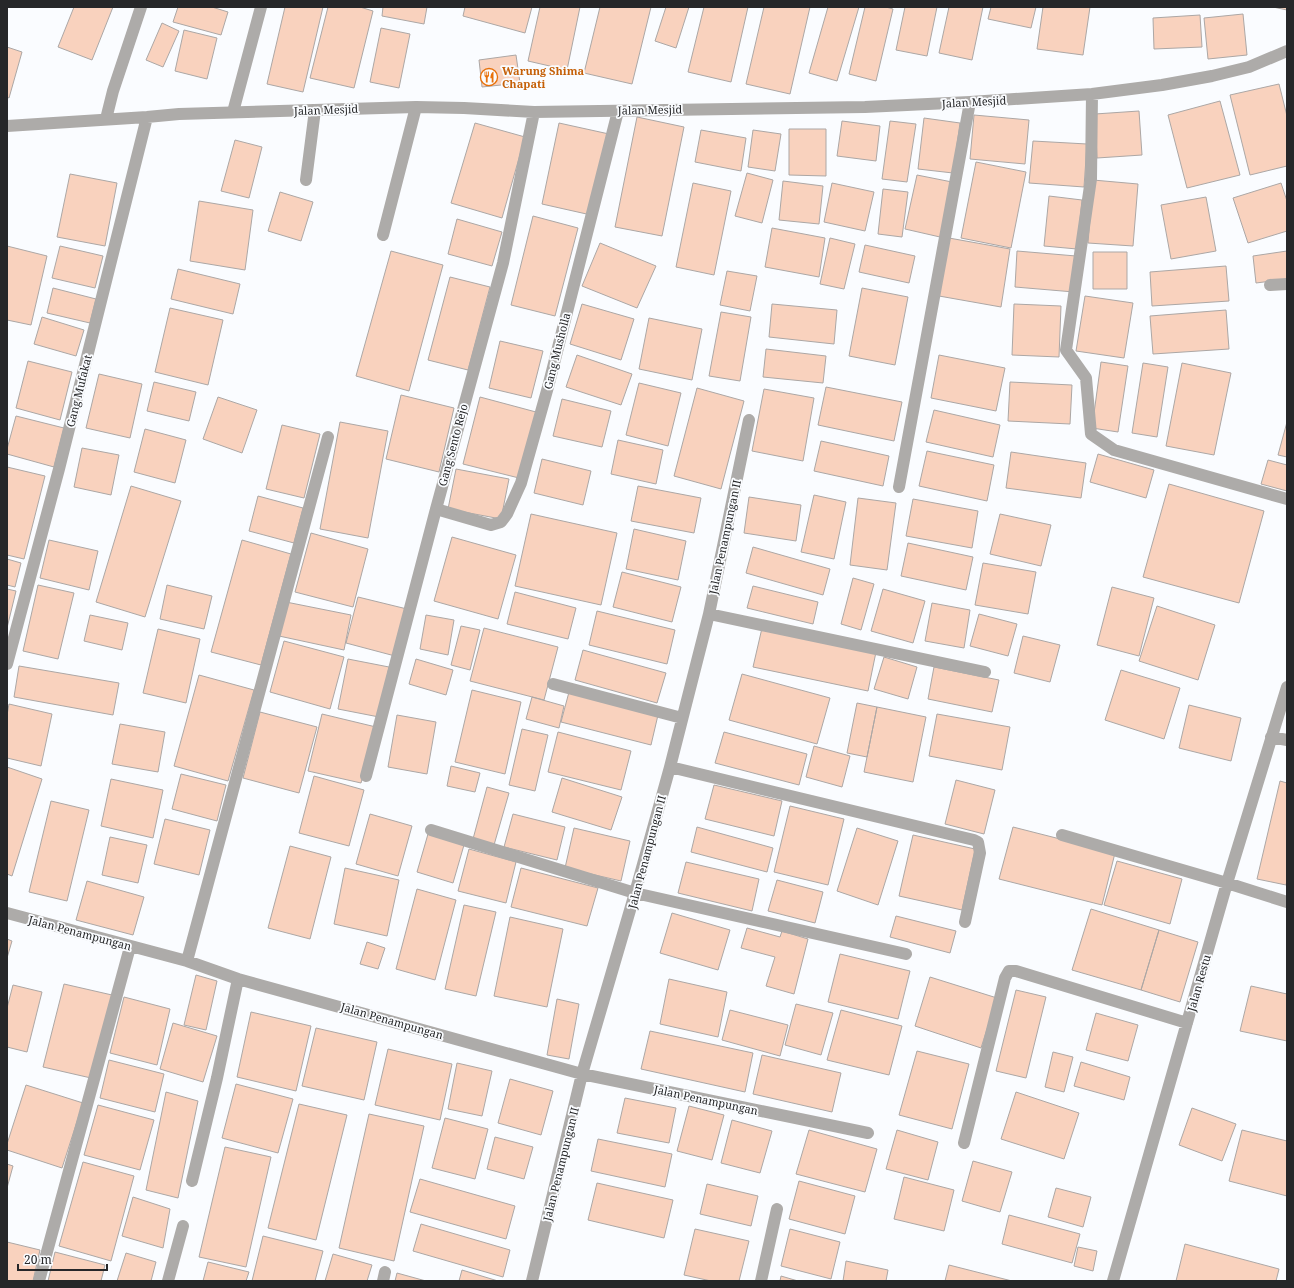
<svg xmlns="http://www.w3.org/2000/svg" width="1294" height="1288" viewBox="0 0 1294 1288" font-family="'Noto Serif',serif">
<style>
.building{fill:#f9d2be;stroke:#aca7a5}
.lines{fill:none;stroke-linecap:round;stroke-linejoin:round}
.minor{stroke:#adaba9;stroke-width:12}
.labels{text-anchor:middle;stroke-width:3.5;stroke-linejoin:round;paint-order:stroke}
.food-label{font-size:11px;font-weight:bold;fill:#c56008;stroke:#fafcff;text-anchor:start}
.street-label{font-size:11px;fill:#262729;stroke:#fafcff}
</style>
<rect width="100%" height="100%" fill="#fafcff"/>
<!-- building -->
<path class="building" d="M74 7H113L92 60 58 47Z
M178 7H212L228 12 221 35 173 22Z
M285 7H323L303 92 267 84Z
M328 7H360L373 11 354 88 310 78Z
M383 7H427L424 24 382 16Z
M465 7H532L525 33 463 16Z
M540 7H580L567 70 528 61Z
M600 7H651L632 84 584 73Z
M666 7H689L676 48 655 41Z
M704 7H748L731 82 688 72Z
M764 7H810L790 94 746 84Z
M828 7H859L837 81 809 73Z
M865 7H886L893 9 876 81 849 74Z
M905 7H937L927 56 896 50Z
M949 7H983L972 60 939 53Z
M991 7H1036L1031 28 988 19Z
M1043 7H1090L1083 55 1037 49Z
M1273 7H1287V10Z
M1243 14 1247 55 1208 59 1204 18Z
M1200 15 1202 47 1154 49 1153 18Z
M162 23 179 31 163 67 146 60Z
M381 28 410 34 399 88 370 82Z
M184 30 217 38 207 79 175 71Z
M7 47 22 52 9 98 7 97Z
M516 55 520 83 482 87 479 60Z
M1279 84 1287 116V166L1250 175 1230 95Z
M1220 101 1240 175 1187 188 1168 115Z
M1139 111 1142 155 1097 158 1095 114Z
M974 115 1029 120 1025 164 970 159Z
M637 117 684 127 662 236 615 227Z
M924 118 960 123 953 173 918 169Z
M842 121 880 126 876 161 837 156Z
M890 121 916 124 907 182 882 179Z
M475 123 525 137 502 218 451 203Z
M559 123 609 134 591 215 542 204Z
M789 129H826V176L789 175Z
M701 130 746 138 741 171 695 162Z
M753 130 781 134 775 171 748 167Z
M235 140 262 147 249 198 221 191Z
M1033 141 1087 144 1084 187 1029 183Z
M976 162 1026 172 1011 248 961 238Z
M747 173 773 180 762 223 735 216Z
M70 174 117 183 105 246 57 237Z
M917 175 952 182 940 237 905 229Z
M1093 180 1138 184 1133 246 1088 243Z
M783 181 823 186 819 224 779 220Z
M693 183 731 191 714 275 676 267Z
M832 183 874 192 865 231 824 222Z
M1281 183 1287 201V231L1248 243 1233 198Z
M883 189 908 192 902 237 878 234Z
M280 192 313 202 301 241 268 231Z
M1049 196 1082 200 1077 249 1044 246Z
M1206 197 1216 251 1171 259 1161 205Z
M199 201 253 210 245 270 190 261Z
M533 216 578 228 555 316 511 305Z
M457 219 502 232 492 266 448 254Z
M772 228 825 238 819 277 765 267Z
M830 238 855 244 844 289 820 284Z
M949 238 1010 249 1001 307 939 296Z
M600 243 656 266 637 308 582 286Z
M865 245 915 256 909 283 859 272Z
M7 246 47 256 31 325 7 320Z
M60 246 103 256 95 288 52 278Z
M391 251 443 265 409 391 356 376Z
M1017 251 1076 256 1074 292 1015 287Z
M1287 251V279L1256 283 1253 256Z
M1093 252H1127V289H1093Z
M1226 266 1229 301 1152 306 1150 272Z
M178 269 240 284 233 314 171 299Z
M727 271 757 276 750 311 720 305Z
M450 277 490 287 468 370 428 360Z
M53 288 96 299 90 323 47 313Z
M862 288 908 297 895 365 849 356Z
M1085 296 1133 303 1124 358 1076 351Z
M582 304 634 319 621 360 570 344Z
M772 304 837 310 834 344 769 337Z
M1014 304 1061 306 1059 357 1012 355Z
M170 308 223 320 208 385 155 372Z
M1226 310 1229 349 1153 354 1150 316Z
M721 312 751 317 740 381 709 376Z
M42 317 84 330 76 356 34 344Z
M649 318 702 329 692 380 639 369Z
M500 341 543 351 531 398 489 388Z
M766 349 826 356 823 383 763 377Z
M577 355 632 374 621 405 566 387Z
M939 355 1005 368 996 411 931 398Z
M28 361 72 372 60 420 16 408Z
M1101 362 1128 366 1118 432 1092 428Z
M1143 363 1168 367 1157 437 1132 433Z
M1182 363 1231 373 1214 455 1166 446Z
M99 374 142 384 130 438 86 428Z
M154 382 196 392 189 421 147 411Z
M1010 382 1072 385 1070 424 1008 421Z
M639 383 681 393 668 446 626 435Z
M826 387 902 402 894 441 818 425Z
M697 388 744 401 721 489 674 476Z
M764 389 814 398 803 461 752 451Z
M401 395 454 408 439 472 386 459Z
M218 397 257 410 242 453 203 439Z
M480 397 536 412 519 478 463 464Z
M562 399 611 411 602 447 553 436Z
M934 410 1000 425 993 457 926 442Z
M16 416 64 428 54 467 7 454V449Z
M340 422 388 431 368 538 320 529Z
M1287 422V457L1278 455Z
M282 425 320 434 304 498 266 489Z
M145 429 186 440 175 483 134 472Z
M618 440 663 450 656 484 611 474Z
M821 441 889 456 883 486 814 471Z
M82 448 119 455 111 495 74 487Z
M927 451 994 465 987 501 919 486Z
M1011 452 1086 463 1081 498 1006 488Z
M1098 454 1154 470 1146 498 1090 482Z
M542 459 591 471 583 505 534 493Z
M1268 460 1287 465V491L1261 484Z
M7 467 45 476 24 559 7 555Z
M456 469 509 479 501 519 448 509Z
M1169 484 1264 511 1239 603 1143 577Z
M131 486 181 501 145 617 96 602Z
M638 486 701 498 694 533 631 521Z
M814 495 846 502 834 559 801 552Z
M258 496 303 508 294 543 249 531Z
M749 497 801 505 796 541 744 533Z
M858 498 896 503 887 570 850 565Z
M913 499 978 511 972 548 906 536Z
M531 514 617 533 601 605 515 586Z
M1000 514 1051 525 1041 566 990 554Z
M634 529 686 541 678 580 626 569Z
M311 533 368 549 353 607 295 592Z
M452 537 516 555 498 619 434 601Z
M49 540 98 551 89 590 40 578Z
M242 540 291 554 261 665 211 652Z
M908 543 973 557 966 590 901 576Z
M753 547 830 569 823 595 746 573Z
M7 559 21 563 15 587 7 585Z
M983 563 1036 572 1028 614 975 605Z
M622 572 681 587 672 622 613 607Z
M853 578 874 584 861 630 841 624Z
M38 585 74 593 58 659 23 651Z
M167 585 212 596 204 629 160 619Z
M753 586 818 602 813 624 747 608Z
M1112 587 1154 598 1139 656 1097 645Z
M7 589 16 591 7 628Z
M883 589 925 601 913 643 871 631Z
M515 592 576 608 568 639 507 624Z
M358 597 407 609 395 656 346 643Z
M286 602 351 615 344 650 279 636Z
M932 603 970 610 964 648 925 641Z
M1157 606 1215 625 1198 680 1139 661Z
M597 611 675 630 667 664 589 645Z
M979 614 1017 624 1008 656 970 646Z
M90 615 128 623 122 650 84 641Z
M426 615 454 620 448 655 420 649Z
M461 626 480 630 470 670 451 665Z
M484 628 558 647 544 700 470 681Z
M762 628 876 652 868 691 753 667Z
M158 629 200 639 186 703 143 693Z
M1023 636 1060 645 1050 682 1014 673Z
M284 641 344 657 330 709 270 692Z
M583 650 666 673 657 703 575 680Z
M884 657 917 667 908 699 874 689Z
M348 659 389 667 379 717 338 709Z
M416 659 453 670 446 695 409 684Z
M19 666 119 683 113 715 14 697Z
M934 667 999 680 992 712 928 699Z
M1121 670 1180 688 1164 739 1105 720Z
M742 674 830 698 817 744 729 720Z
M199 675 254 690 228 781 174 766Z
M472 690 521 702 505 774 455 762Z
M569 692 658 715 651 745 561 722Z
M532 697 564 706 559 728 526 719Z
M857 703 877 707 867 757 847 753Z
M9 704 52 714 41 766 7 758V715Z
M1189 705 1241 718 1231 761 1179 748Z
M877 707 926 717 913 782 864 772Z
M260 712 317 727 299 793 243 778Z
M322 714 376 727 361 783 308 771Z
M937 714 1010 727 1002 770 929 756Z
M397 715 436 722 427 774 388 767Z
M120 724 165 732 158 772 112 764Z
M522 729 548 735 535 791 509 785Z
M558 732 631 751 621 790 548 772Z
M724 732 807 754 799 785 715 763Z
M814 746 850 756 842 787 806 777Z
M451 766 480 773 475 792 447 786Z
M7 767 42 779 12 876 7 874Z
M181 774 226 785 217 821 172 809Z
M314 776 364 790 349 846 299 833Z
M562 778 622 797 611 830 552 812Z
M111 779 163 790 153 838 101 826Z
M956 780 995 790 984 834 945 824Z
M1280 781 1287 783V880L1286 885 1257 879Z
M714 785 782 801 774 836 705 819Z
M487 787 509 793 494 845 473 839Z
M51 801 89 810 67 901 29 892Z
M790 806 844 819 828 885 774 872Z
M370 814 412 826 398 876 356 864Z
M513 814 565 827 557 860 504 847Z
M165 819 210 830 199 875 154 864Z
M697 827 773 848 767 872 691 852Z
M1013 827 1115 853 1102 905 999 879Z
M574 828 630 841 621 881 565 868Z
M857 828 898 841 878 905 837 891Z
M428 834 464 845 453 883 417 872Z
M913 835 975 849 962 910 899 896Z
M110 837 147 845 138 883 102 875Z
M290 846 331 857 310 939 268 928Z
M469 849 516 862 506 903 458 891Z
M1117 861 1182 879 1170 924 1104 905Z
M686 862 759 879 752 911 678 893Z
M345 868 399 880 387 936 334 924Z
M521 868 598 888 587 926 511 907Z
M777 880 823 892 815 923 768 911Z
M87 881 144 897 133 935 76 920Z
M417 889 456 900 435 980 396 969Z
M464 905 496 912 476 996 445 989Z
M1091 909 1159 930 1141 990 1072 970Z
M672 913 730 930 718 970 660 953Z
M896 916 956 931 950 953 890 937Z
M510 917 563 929 547 1007 494 996Z
M747 928 780 937 782 931 808 939 794 994 766 986 775 957 741 948Z
M1159 930 1198 942 1180 1002 1141 990Z
M7 939 12 941 7 958Z
M367 942 385 948 378 969 360 964Z
M840 954 910 971 898 1019 828 1002Z
M196 975 217 981 206 1030 184 1025Z
M930 977 997 998 981 1048 915 1026Z
M669 979 727 992 718 1037 660 1024Z
M64 984 112 995 91 1078 43 1067Z
M13 985 42 992 27 1052 7 1047V1008Z
M1251 986 1287 994V1041L1240 1031Z
M1016 990 1046 997 1026 1078 996 1071Z
M124 997 170 1009 157 1065 110 1053Z
M557 999 579 1004 569 1059 547 1055Z
M796 1004 833 1013 821 1055 785 1045Z
M730 1010 788 1025 780 1056 722 1040Z
M841 1010 902 1026 889 1075 827 1060Z
M251 1012 311 1026 296 1091 237 1077Z
M1096 1013 1138 1025 1128 1061 1086 1050Z
M173 1023 217 1036 203 1082 160 1069Z
M316 1028 377 1042 364 1100 302 1086Z
M650 1031 753 1053 745 1092 641 1069Z
M388 1049 452 1064 440 1120 375 1105Z
M917 1051 969 1064 952 1129 899 1115Z
M1053 1052 1073 1057 1064 1092 1045 1087Z
M762 1055 841 1073 832 1112 753 1094Z
M109 1060 164 1074 155 1112 100 1098Z
M1081 1062 1130 1077 1124 1100 1074 1086Z
M457 1063 492 1071 482 1116 448 1109Z
M510 1079 553 1091 541 1135 498 1123Z
M236 1084 293 1099 278 1153 222 1138Z
M26 1085 83 1103 62 1168 7 1150V1144Z
M166 1092 198 1101 178 1198 146 1190Z
M1016 1092 1079 1113 1064 1159 1001 1139Z
M625 1098 676 1108 669 1143 617 1133Z
M299 1104 347 1115 316 1240 268 1228Z
M98 1105 154 1120 140 1170 84 1155Z
M689 1106 724 1115 712 1160 677 1151Z
M1192 1108 1236 1124 1222 1161 1179 1145Z
M369 1114 424 1126 394 1261 339 1248Z
M445 1118 488 1129 475 1179 432 1168Z
M732 1120 772 1131 760 1173 721 1163Z
M809 1130 877 1149 865 1192 796 1174Z
M897 1130 938 1142 928 1180 886 1169Z
M1242 1130 1287 1141V1196L1229 1181Z
M495 1137 533 1147 524 1179 487 1169Z
M598 1139 672 1154 665 1187 591 1171Z
M225 1147 271 1157 246 1267 199 1257Z
M973 1161 1012 1172 1000 1212 962 1201Z
M83 1162 134 1176 111 1261 59 1246Z
M7 1164 13 1166 7 1188Z
M904 1177 954 1190 944 1231 894 1219Z
M420 1179 515 1206 506 1239 410 1212Z
M799 1181 855 1196 845 1234 789 1219Z
M597 1183 673 1200 664 1238 588 1220Z
M707 1184 758 1196 751 1226 700 1214Z
M1056 1188 1091 1197 1083 1227 1048 1217Z
M133 1197 170 1209 163 1248 122 1236Z
M1009 1215 1080 1234 1072 1263 1002 1244Z
M421 1224 510 1250 503 1277 413 1251Z
M695 1229 749 1241 739 1281H711L684 1275Z
M790 1229 840 1242 831 1279 781 1266Z
M263 1236 323 1251 315 1281H252Z
M7 1242 40 1250 33 1281H7Z
M1185 1244 1279 1269 1276 1281H1176Z
M1078 1247 1097 1251 1093 1271 1074 1266Z
M55 1252 105 1265 101 1281H48Z
M126 1253 156 1262 151 1281H117Z
M333 1254 372 1265 367 1281H325Z
M846 1261 888 1270 886 1281H843Z
M208 1262 249 1272 246 1281H203Z
M949 1265 1012 1281H945Z
M462 1270 498 1281H459Z
M397 1273 426 1281H395Z
M781 1276 798 1281H780Z"/>
<g class="lines">
<!-- minor -->
<path class="minor" d="M1092 94 1091 179 1066 350 1086 378 1091 434 1114 450 1287 499
M233 112 261 7
M106 119 113 91 141 7
M7 126 147 117 179 114 416 107 464 108 534 112 865 107 970 102 1092 94 1162 85 1212 76 1249 67 1287 51
M306 180 315 110
M383 235 416 107
M1270 285 1287 284
M899 487 970 102
M436 509 491 525 501 522 507 514 521 483 548 387 618 111
M709 614 985 672
M7 664 59 469 147 117
M553 684 682 718
M1271 737 1287 740
M670 767 974 840 978 842 980 853 965 922
M366 776 436 509 503 263 534 112
M431 830 635 893 906 954
M1062 835 1227 883 1287 902
M7 913 187 961 238 979 582 1074 868 1133
M187 961 328 437
M964 1143 1005 978 1009 971H1016L1187 1023
M192 1181 217 1078 238 979
M39 1281 130 947
M168 1281 183 1226
M383 1281 385 1272
M532 1281 582 1074 635 893 670 767 709 614 749 420
M761 1281 777 1209
M1113 1281 1227 883 1287 687"/>
</g>
<!-- icons -->
<defs>
<g id="restaurant-ring" transform="scale(0.9)"><circle r="9.5" fill="#fafcff" stroke="#e8710a" stroke-width="1.5"/><path d="M-5-6h1v4h1v-4h1v4h1v-4h1v5L-1.5 .5V6h-2V.5L-5-1ZM5-6V6H3V1.5H1.5Q1.5-4 5-6Z" fill="#e8710a"/></g>
</defs>
<g fill-rule="evenodd">
<use href="#restaurant-ring" x="489" y="77"/>
</g>
<g class="labels">
<!-- food labels -->
<g class="food-label">
<text x="502" y="75">Warung Shima<tspan x="502" dy="13">Chapati</tspan></text>
</g>
<!-- street labels -->
<g class="street-label">
<text transform="translate(974 102) rotate(-3)" y="4">Jalan Mesjid</text>
<text transform="translate(326 110) rotate(-2)" y="4">Jalan Mesjid</text>
<text transform="translate(650 110) rotate(-1)" y="4">Jalan Mesjid</text>
<text transform="translate(557 351) rotate(-76)" y="4">Gang Musholla</text>
<text transform="translate(79 391) rotate(-76)" y="4">Gang Mufakat</text>
<text transform="translate(453 445) rotate(-75)" y="4">Gang Sento Rejo</text>
<text transform="translate(725 537) rotate(-78)" y="4">Jalan Penampungan II</text>
<text transform="translate(647 852) rotate(-75)" y="4">Jalan Penampungan II</text>
<text transform="translate(80 933) rotate(15)" y="4">Jalan Penampungan</text>
<text transform="translate(1199 983) rotate(-74)" y="4">Jalan Restu</text>
<text transform="translate(392 1021) rotate(16)" y="4">Jalan Penampungan</text>
<text transform="translate(706 1100) rotate(12)" y="4">Jalan Penampungan</text>
<text transform="translate(561 1164) rotate(-76)" y="4">Jalan Penampungan II</text>
</g>
</g>
<!-- border -->
<rect width="1294" height="1288" fill="none" stroke="#262729" stroke-width="16"/>
<!-- scale -->
<path d="M18 1264v6h89v-6" fill="none" stroke="#262729" stroke-width="2"/>
<text x="24" y="1264" font-size="12" fill="#262729" stroke="#fafcff" stroke-width="3" paint-order="stroke">20 m</text>
</svg>
